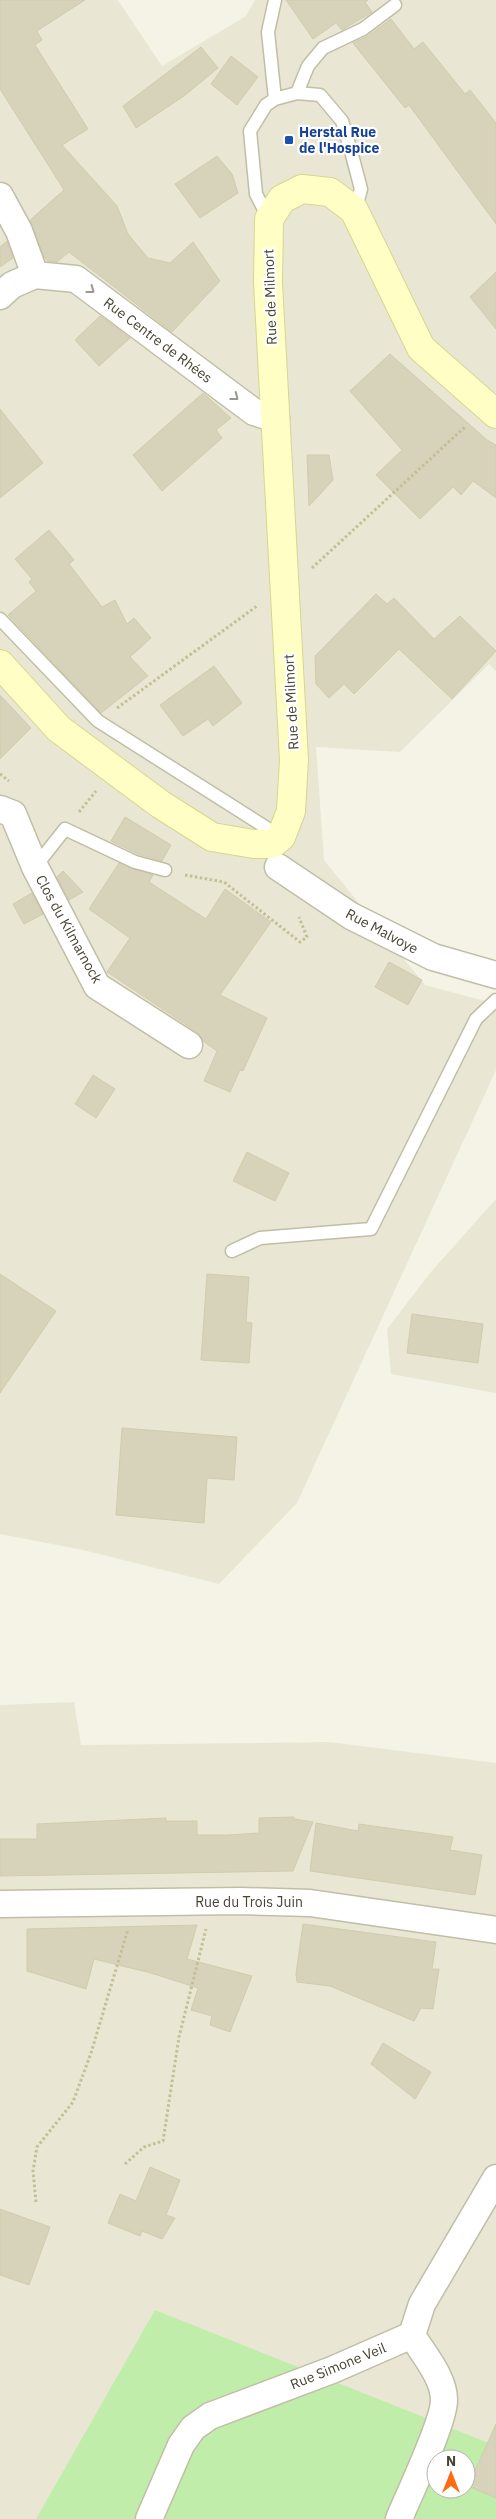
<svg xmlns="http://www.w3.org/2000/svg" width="496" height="2519" viewBox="0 0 496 2519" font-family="'IBM Plex Sans',sans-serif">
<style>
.residential{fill:#e9e7d3;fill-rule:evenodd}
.green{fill:#c0edaa;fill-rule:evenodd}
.building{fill:#d7d2ba;stroke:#d2ccac}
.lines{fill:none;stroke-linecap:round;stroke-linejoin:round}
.lane-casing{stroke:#c1bea7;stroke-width:15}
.street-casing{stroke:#c1bea7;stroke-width:29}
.secondary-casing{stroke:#d8d591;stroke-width:30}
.path{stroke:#c4be97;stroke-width:3;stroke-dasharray:2.5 2.5;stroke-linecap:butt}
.lane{stroke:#fff;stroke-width:12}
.street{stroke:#fff;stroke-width:26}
.secondary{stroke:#fffec5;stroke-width:28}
.oneway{stroke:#9a988f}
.transit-dot{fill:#1a4fb4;stroke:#fff;stroke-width:2}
.labels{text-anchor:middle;stroke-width:4.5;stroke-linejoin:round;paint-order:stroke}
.transit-label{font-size:14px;font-weight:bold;fill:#164399;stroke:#fff;text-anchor:start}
.street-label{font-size:14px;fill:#484434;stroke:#fff}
</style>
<rect width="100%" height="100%" fill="#f4f3e5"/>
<!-- residential -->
<path class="residential" d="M0 0H118L162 66 246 16 255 0H496V671L489 664 400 752 316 747 324 860 425 985 496 1004V1070L297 1503 219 1584 83 1550 0 1534Z
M496 1199V1393L391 1374 387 1329 430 1273Z
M74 1702 81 1745 329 1742 496 1763V2519H0V1705ZM436 2459H466V2489H436Z"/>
<!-- green -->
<path class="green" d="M155 2310 496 2446V2519H36ZM436 2459H466V2489H436Z"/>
<!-- building -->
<path class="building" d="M0 0H85L37 31 42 40 35 45 88 129 62 145 117 206 128 234 148 258 170 263 193 242 220 281 172 332 69 252 57 262 48 261 44 257 30 220 64 190 0 89Z
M286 0H368L365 2 372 12 342 30 336 23 313 39Z
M391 19 414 49 423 42 465 94 470 90 496 123V224L409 105 405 108 353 43 368 36Z
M201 47 218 68 184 96 136 128 123 106Z
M231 56 258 77 237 105 211 84Z
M217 156 232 174 238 193 200 218 175 184Z
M7 241 13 258 0 267V247Z
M496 272V329L470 297Z
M100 316 130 338 99 366 75 340Z
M390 354 487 440 496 445V498L473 481 461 495 453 487 420 519 376 475 402 450 350 391Z
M203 393 231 418 216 430 222 438 162 491 133 455Z
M0 409 43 463 0 498Z
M307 455H329L333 480 309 506Z
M49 530 74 560 69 564 102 607 115 600 127 624 134 618 151 638 130 657 148 676 101 713 8 615 36 591 29 582 32 579 15 559Z
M376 594 387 604 394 598 434 639 460 616 496 651 452 699 399 649 354 694 344 684 329 698 316 684 315 656Z
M214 666 242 703 213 726 208 719 183 736 160 705Z
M0 695 31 728 0 759Z
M125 817 171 845 162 861 138 854 111 841Z
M119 863 153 875 149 882 206 919 225 889 271 922 220 995 267 1018 243 1071 240 1070 230 1092 204 1081 217 1051 203 1041 197 1032 107 972 130 938 89 909Z
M63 871 83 892 69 900 57 877Z
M32 893 43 914 24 924 13 904Z
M389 962 422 980 408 1005 375 987Z
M93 1075 115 1089 96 1118 75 1104Z
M247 1152 289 1173 275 1201 233 1181Z
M0 1274 56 1311 0 1393Z
M207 1274 249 1277 246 1322 252 1323 249 1363 201 1360Z
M412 1314 483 1324 478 1363 407 1353Z
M122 1428 237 1437 234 1480 207 1478 204 1523 116 1515Z
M294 1817V1819L313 1822 293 1871 0 1876V1839H37V1824L166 1818V1821H197V1835H228L259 1833V1818Z
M316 1823 358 1831 359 1824 453 1837 450 1850 482 1855 475 1895 310 1871Z
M303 1924 436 1942 432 1969H439L433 2009 421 2008 414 2021 330 1986 297 1982 296 1974Z
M197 1925 187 1959 252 1976 230 2032 210 2025 212 2016 191 2010 198 1988 151 1973 94 1959 86 1989 27 1971V1929Z
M383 2043 431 2072 415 2099 371 2064Z
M150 2167 180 2180 166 2215 175 2218 162 2239 142 2231 140 2236 108 2223 120 2194 136 2201Z
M0 2209 50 2227 29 2285 0 2275Z
M496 2424V2498L468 2486Z"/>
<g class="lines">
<!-- lane casing -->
<g class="lane-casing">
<path id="lane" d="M297 93 308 66 323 48 363 29 395 5
M275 99 268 32 275 0
M269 219 256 194 250 131 266 105 275 99 297 93 320 95 342 121 351 151 361 189 355 212
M0 619 98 721 281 837
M35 867 65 829 135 862 165 870
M232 1251 260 1238 371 1229 476 1019 496 1000"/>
</g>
<!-- street casing -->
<g class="street-casing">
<path id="street" d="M0 196 19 231 35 275
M0 296 12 285 35 275 76 279 254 412 276 419
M0 809 13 814 35 867 97 986 189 1045
M278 867 351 916 433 957 496 975
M0 1904 241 1901 310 1903 496 1930
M149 2519 181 2445 193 2428 210 2416 332 2370 412 2335 422 2304 496 2178
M399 2519C409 2494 444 2423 444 2400 444 2377 423 2354 412 2335"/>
</g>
<!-- secondary casing -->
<g class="secondary-casing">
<path id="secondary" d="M0 664 59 729 160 804 212 837 254 844H272L281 837 291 811 294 760 268 283 269 219 282 199 302 189 330 192 354 210 421 348 496 414"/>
</g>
<!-- path -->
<path class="path" d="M312 568 466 426
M117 708 257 606
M0 774 9 781
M79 812 96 791
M185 875 224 882 300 942 307 937 299 917
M125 2164 144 2147 163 2141 179 2037 206 1929
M36 2202 33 2171 37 2147 73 2102 91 2053 128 1929"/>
<!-- lane -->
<use href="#lane" class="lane"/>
<!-- street -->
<use href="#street" class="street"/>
<!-- secondary -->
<use href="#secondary" class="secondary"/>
</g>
<!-- one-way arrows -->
<defs><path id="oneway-chevron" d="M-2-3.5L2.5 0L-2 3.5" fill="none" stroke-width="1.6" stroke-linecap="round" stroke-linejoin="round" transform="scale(1.25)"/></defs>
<g class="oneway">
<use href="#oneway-chevron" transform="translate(91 290) rotate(37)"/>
<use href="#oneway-chevron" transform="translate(235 397) rotate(38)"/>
</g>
<!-- markers -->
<rect class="transit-dot" x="284" y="135" width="10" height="10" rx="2.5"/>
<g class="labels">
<!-- transit labels -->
<g class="transit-label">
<text x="299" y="137">Herstal Rue<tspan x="299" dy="16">de l'Hospice</tspan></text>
</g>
<!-- street labels -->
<g class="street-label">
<text transform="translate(270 297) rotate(-92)" y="5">Rue de Milmort</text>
<text transform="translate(158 340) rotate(37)" y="5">Rue Centre de Rhées</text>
<text transform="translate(291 702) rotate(-93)" y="5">Rue de Milmort</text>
<text transform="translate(69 929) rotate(61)" y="5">Clos du Kilmarnock</text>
<text transform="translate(382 931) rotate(28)" y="5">Rue Malvoye</text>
<text x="249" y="1907">Rue du Trois Juin</text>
<text transform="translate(338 2366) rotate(-22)" y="5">Rue Simone Veil</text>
</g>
</g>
<!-- north arrow -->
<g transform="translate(451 2474)"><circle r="24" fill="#ffffff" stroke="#b6b4ae"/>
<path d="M0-4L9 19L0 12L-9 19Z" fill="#ff6a12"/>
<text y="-8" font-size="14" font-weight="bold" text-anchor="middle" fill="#484434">N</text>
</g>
</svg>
